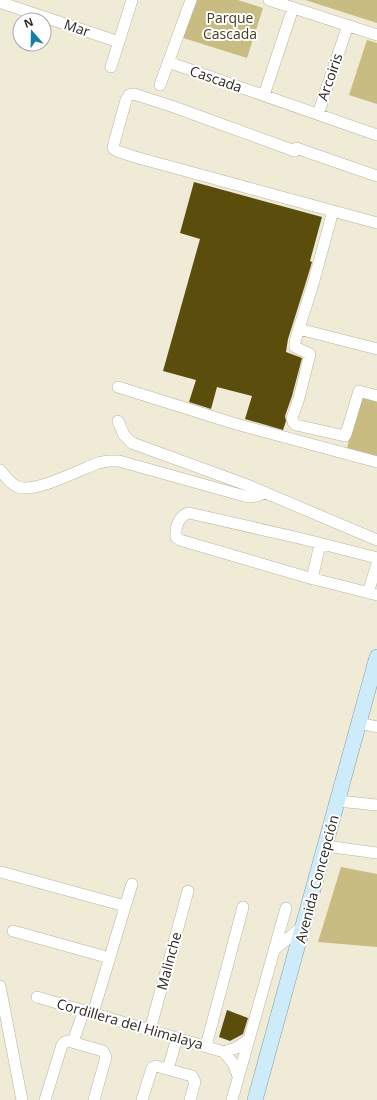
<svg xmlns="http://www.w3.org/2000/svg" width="377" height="1100" viewBox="0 0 377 1100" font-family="'Open Sans',sans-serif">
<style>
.green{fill:#c9bc83}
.building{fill:#5b4d0b}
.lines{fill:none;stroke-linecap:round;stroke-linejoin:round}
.minor-casing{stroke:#b8b4a0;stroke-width:12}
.major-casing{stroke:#809fac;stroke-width:16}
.minor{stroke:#fff;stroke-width:11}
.major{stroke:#ceebfa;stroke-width:15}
.labels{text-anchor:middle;stroke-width:4;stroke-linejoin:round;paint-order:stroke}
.park-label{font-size:14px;fill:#463e1c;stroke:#fff}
.street-label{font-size:14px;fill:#2a2921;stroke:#fff}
</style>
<rect width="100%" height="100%" fill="#efebd6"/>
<!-- green -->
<path class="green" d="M193 0H238L263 8 247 58 180 37Z
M305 0H377V23Z
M367 40 377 43V104L349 95Z
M361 396 377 401V456L347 448Z
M341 867 377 874V947L318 942Z"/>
<!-- building -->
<path class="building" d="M194 182 322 217 310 261 312 262 306 282 288 339 286 352 302 358 292 396 285 416 286 421 283 430 245 419 252 396 217 387 211 409 189 402 196 380 163 371 200 239 180 233Z
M227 1010 248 1018 243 1034 230 1041 219 1037Z"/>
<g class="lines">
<!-- minor casing -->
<g class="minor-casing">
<path id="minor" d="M269 0 377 35
M2 3 119 42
M168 62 377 135
M111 67 132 0
M160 85 191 0
M264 95 293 8
M318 114 348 25
M377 176 296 148 295 151 174 107 134 94 129 95 126 100 113 147 114 149 117 151 135 157 377 223
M333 211 313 284 295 341V347L310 354 299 398 292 418 293 422 296 425 345 436 346 434 359 391 377 396
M299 329 377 349
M118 387 236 424 377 462
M118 421 124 435 132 443 247 485 377 540
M0 470C5 476 10 484 18 487 35 493 80 470 98 463L108 461H119L248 497 257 496 264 493
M377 558 299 538 189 513C179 515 175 527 176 537L180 540 306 577 377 595
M312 579 320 544
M368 593 377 564
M359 723 377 727
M338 801 377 805
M326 846 377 853
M1 872 125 906
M13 931 110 958
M274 950 303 926
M0 986 22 1100
M37 997 224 1052 236 1048 249 1039
M93 1013 132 884
M150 1030 188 891
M73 1042 84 1010
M206 1046 243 907
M224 1052 233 1063 238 1076
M168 1069 177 1038
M45 1100 62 1045 65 1042 68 1041 103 1051 106 1057 94 1100
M142 1100 152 1068 156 1066 192 1076 195 1082 190 1100
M232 1100 286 908"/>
</g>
<!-- major casing -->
<g class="major-casing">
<path id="major" d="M255 1100 377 657"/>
</g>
<!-- minor -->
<use href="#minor" class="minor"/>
<!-- major -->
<use href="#major" class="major"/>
</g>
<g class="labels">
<!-- park labels -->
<g class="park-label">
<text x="230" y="23">Parque<tspan x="230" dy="16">Cascada</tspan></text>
</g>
<!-- street labels -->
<g class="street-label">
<text transform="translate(77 28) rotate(19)" y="5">Mar</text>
<text transform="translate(330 77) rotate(-71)" y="5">Arcoiris</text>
<text transform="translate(216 79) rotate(19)" y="5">Cascada</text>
<text transform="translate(317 879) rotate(-75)" y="5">Avenida Concepción</text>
<text transform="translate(169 961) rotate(-75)" y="5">Malinche</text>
<text transform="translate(130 1024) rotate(16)" y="5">Cordillera del Himalaya</text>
</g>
</g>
<!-- north arrow -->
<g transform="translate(32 32) rotate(340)"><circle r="19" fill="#ffffff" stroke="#aaa9a6"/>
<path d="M0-3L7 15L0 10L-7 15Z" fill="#157fa8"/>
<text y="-6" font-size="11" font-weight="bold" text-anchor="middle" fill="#2a2921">N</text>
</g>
</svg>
